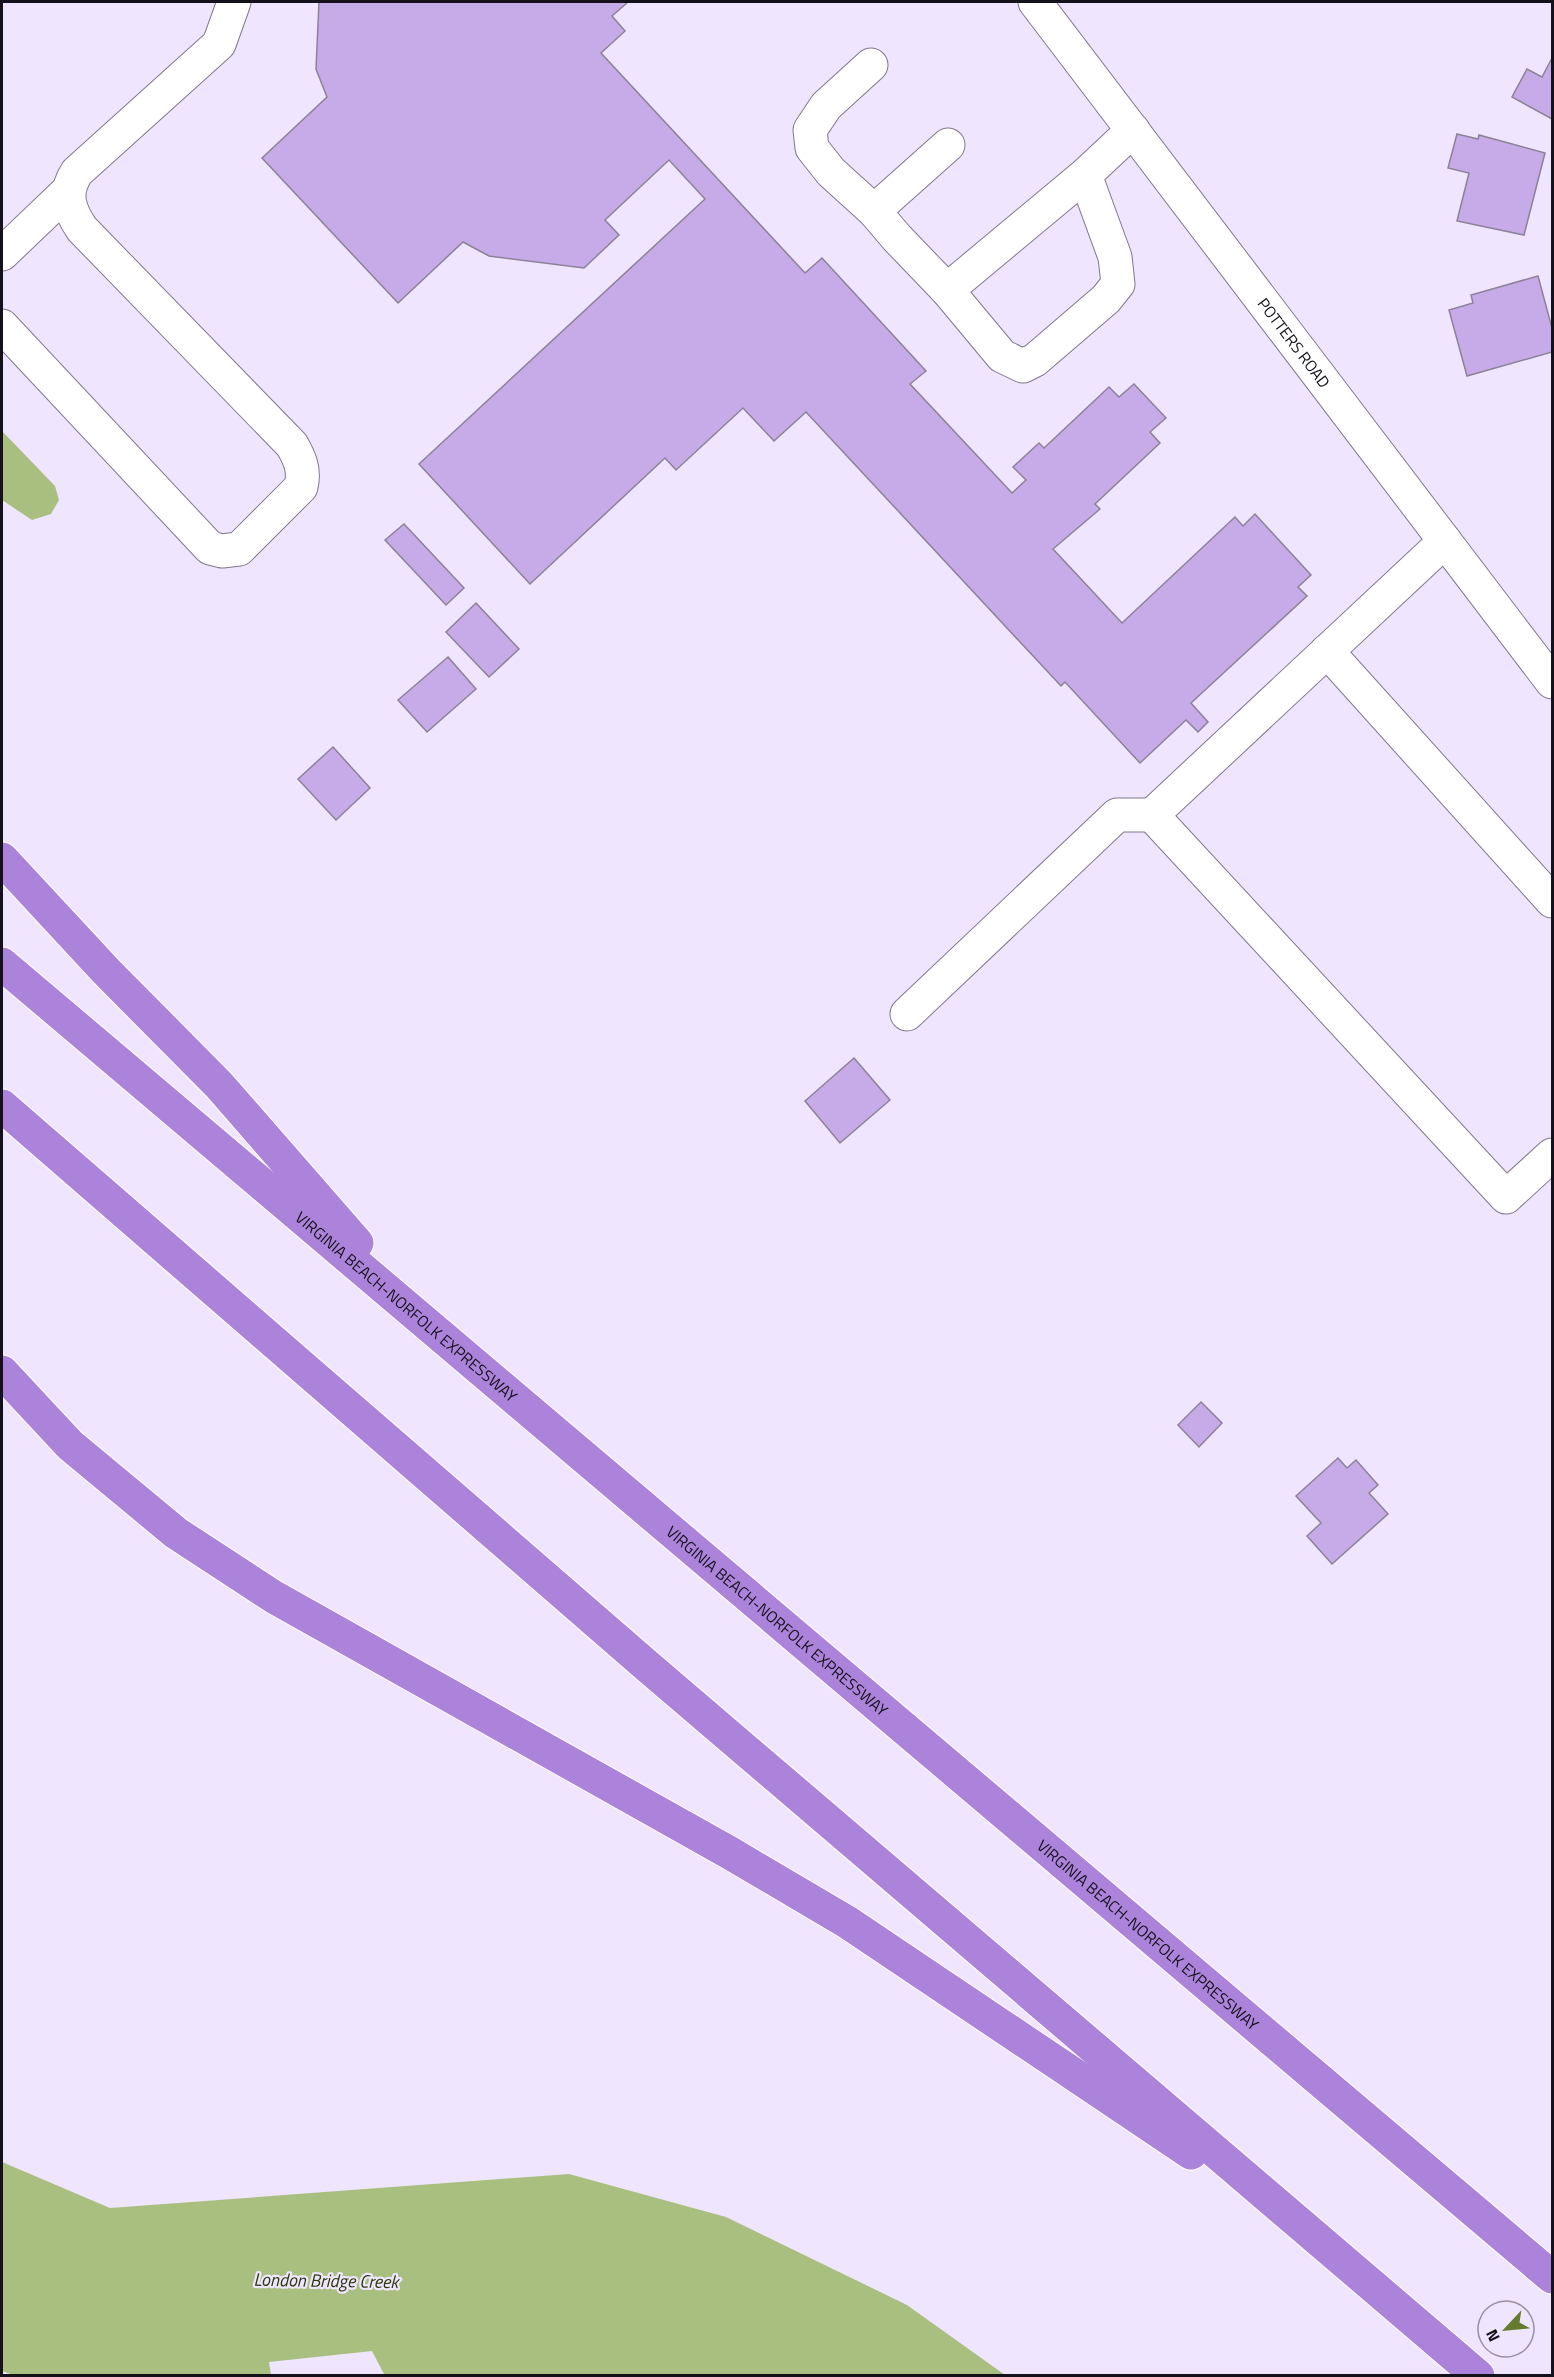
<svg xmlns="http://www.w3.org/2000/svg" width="1554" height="2377" viewBox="0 0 1554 2377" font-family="'Titillium Web',sans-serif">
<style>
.water{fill:#a9bf80}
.building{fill:#c7abe8;stroke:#8b8298;stroke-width:1.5}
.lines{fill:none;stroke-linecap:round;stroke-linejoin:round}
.minor-casing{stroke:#81778d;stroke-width:35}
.highway-casing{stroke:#fff;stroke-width:35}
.minor{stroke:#fff;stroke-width:33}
.highway{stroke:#ac83da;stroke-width:33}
.labels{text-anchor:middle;stroke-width:4.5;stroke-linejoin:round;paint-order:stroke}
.street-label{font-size:16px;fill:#15111a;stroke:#f0e5fe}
.water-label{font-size:18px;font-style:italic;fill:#2d3b0b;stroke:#f0e5fe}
</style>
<rect width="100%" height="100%" fill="#f0e5fe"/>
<!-- water -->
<path class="water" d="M2 431 55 486 59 500 51 514 32 520 2 500Z
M2 2162 110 2208 569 2174 726 2217 907 2305 1005 2375 385 2376 372 2351 269 2362 271 2375H13L2 2371Z"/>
<!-- building -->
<path class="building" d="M319 2H628L612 16 625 31 601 53 805 273 822 258 926 371 910 384 1012 493 1026 480 1013 467 1039 443 1044 448 1109 387 1119 397 1134 384 1166 418 1150 432 1160 443 1095 504 1100 509 1053 549 1122 623 1235 517 1243 526 1255 514 1311 575 1298 587 1307 596 1191 703 1208 722 1198 732 1186 720 1140 763 1065 682 1061 686 806 412 774 441 743 408 676 470 665 458 530 584 419 464 705 199 669 160 605 220 619 235 584 268 489 256 463 242 398 303 262 158 327 97 316 69Z
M1552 58V119L1512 97 1527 69 1542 77Z
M1457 134 1478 139 1479 135 1545 153 1524 235 1457 221 1469 173 1448 168Z
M1538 276 1552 328V352L1467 376 1449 310 1473 303 1471 295Z
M404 524 464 588 446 605 385 540Z
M476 603 519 649 489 677 446 632Z
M448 657 476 689 427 732 398 700Z
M333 747 370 788 336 820 298 779Z
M854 1058 890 1100 840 1143 805 1101Z
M1201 1402 1222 1423 1199 1447 1178 1425Z
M1338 1458 1347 1468 1356 1460 1378 1485 1369 1493 1388 1514 1332 1564 1307 1536 1321 1523 1296 1496Z"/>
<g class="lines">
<!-- minor casing -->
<g class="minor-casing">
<g id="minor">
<path id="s1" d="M1035 2 1552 682"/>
<path d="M871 65 826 106 810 130 812 148 831 172 874 211 897 238 947 290"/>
<path d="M1085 175 1115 257 1118 284 1106 299 1035 360 1023 366 1002 356 947 290 1085 175 1133 130"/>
<path d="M874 211 948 145"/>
<path d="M2 254 68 191"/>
<path d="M2 326 210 548 222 551 239 549 301 487C305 470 300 459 292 445L82 229C69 210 63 193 77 172L219 44 234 2"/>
<path d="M1445 541 1152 815 1506 1197 1552 1155"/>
<path d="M1327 651 1552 901"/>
<path d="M907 1014 1117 815H1152"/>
</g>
</g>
<!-- highway casing -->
<g class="highway-casing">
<g id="highway">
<path d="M2 859 106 971 219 1085 357 1243"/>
<path id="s2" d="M2 964 1552 2277"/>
<path d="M2 1106 646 1665 1478 2376"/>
<path d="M2 1372 70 1445 176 1533 274 1597 730 1853 847 1922 1191 2153"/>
</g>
</g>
<!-- minor -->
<use href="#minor" class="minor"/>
<!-- highway -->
<use href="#highway" class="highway"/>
</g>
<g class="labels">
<!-- street labels -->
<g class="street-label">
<text dy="6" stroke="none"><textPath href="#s1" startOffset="428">POTTERS ROAD</textPath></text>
<text dy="6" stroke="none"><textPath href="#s2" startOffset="530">VIRGINIA BEACH-NORFOLK EXPRESSWAY</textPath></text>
<text dy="6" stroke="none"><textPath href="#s2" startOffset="1016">VIRGINIA BEACH-NORFOLK EXPRESSWAY</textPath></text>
<text dy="6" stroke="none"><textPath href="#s2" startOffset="1502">VIRGINIA BEACH-NORFOLK EXPRESSWAY</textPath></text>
</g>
<!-- water labels -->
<g class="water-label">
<text transform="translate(326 2281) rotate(1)" y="6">London Bridge Creek</text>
</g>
</g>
<!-- border -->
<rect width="1554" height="2377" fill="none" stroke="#15111a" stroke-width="6"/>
<!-- north arrow -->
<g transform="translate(1506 2329) rotate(244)"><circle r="28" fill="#f0e5fe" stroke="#9890a3" stroke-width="1.5"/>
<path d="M0-4.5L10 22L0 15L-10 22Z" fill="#647c2e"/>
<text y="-9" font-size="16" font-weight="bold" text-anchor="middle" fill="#15111a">N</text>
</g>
</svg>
